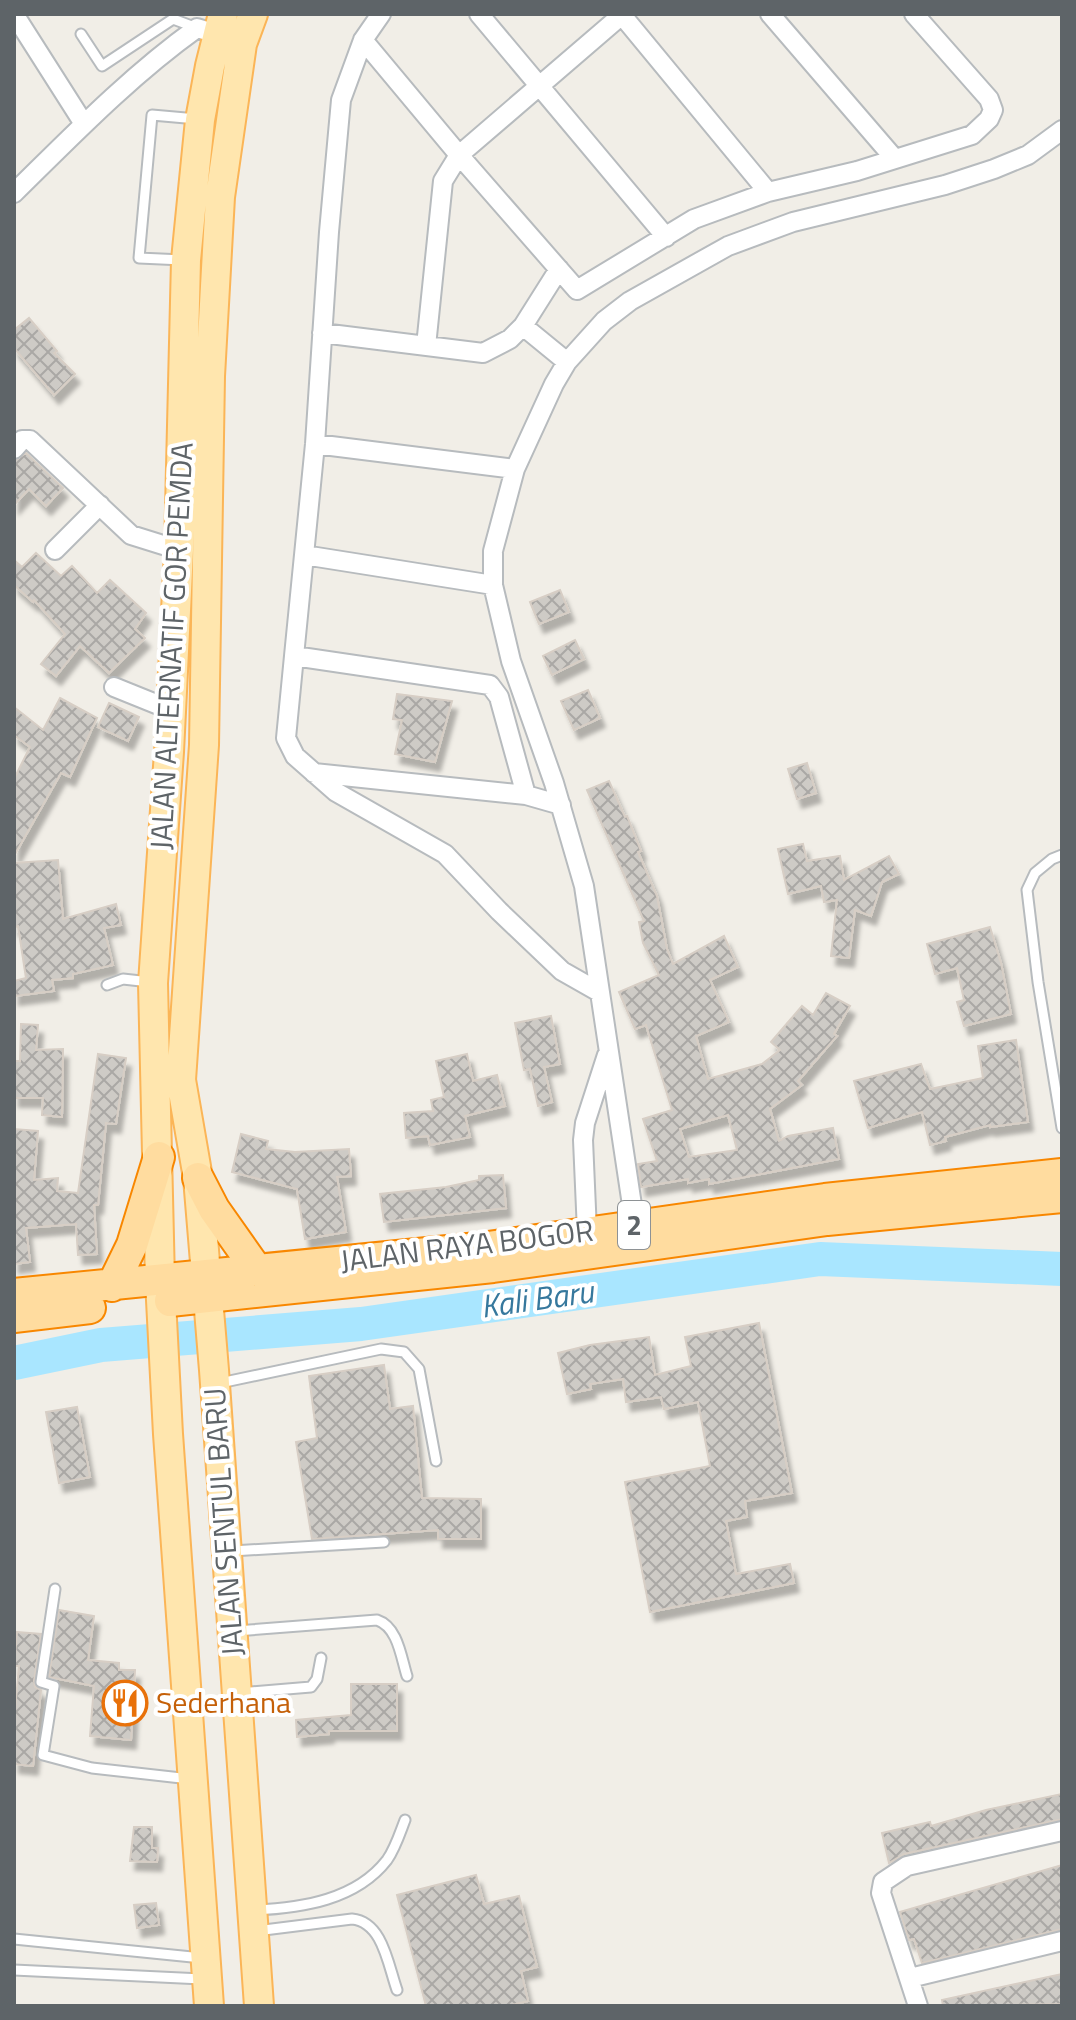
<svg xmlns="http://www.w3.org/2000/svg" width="1076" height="2020" viewBox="0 0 1076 2020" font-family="'Titillium Web',sans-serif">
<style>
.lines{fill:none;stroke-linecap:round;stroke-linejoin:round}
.river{stroke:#a9e6ff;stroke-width:34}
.building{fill:url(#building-cross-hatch);stroke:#d7cec5;stroke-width:2;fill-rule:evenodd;filter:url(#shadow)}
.service-casing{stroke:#b7bbbe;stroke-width:13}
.minor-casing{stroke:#b7bbbe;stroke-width:22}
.primary-casing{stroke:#fbb557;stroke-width:32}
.trunk-casing{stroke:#f88700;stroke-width:34}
.service{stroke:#fff;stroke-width:9}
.minor{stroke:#fff;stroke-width:18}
.primary{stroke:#ffe6ae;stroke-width:28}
.trunk{stroke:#ffdc9f;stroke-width:30}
.labels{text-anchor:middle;stroke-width:8;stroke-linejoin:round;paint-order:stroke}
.shield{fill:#fff;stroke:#8e9295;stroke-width:2}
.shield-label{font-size:28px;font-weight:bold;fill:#5e6468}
.street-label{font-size:30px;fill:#5e6468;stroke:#fff}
.food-label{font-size:30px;fill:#c56008;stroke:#fff;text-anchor:start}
.water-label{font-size:32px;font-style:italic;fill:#36789d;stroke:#fff}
</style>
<defs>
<pattern id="building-cross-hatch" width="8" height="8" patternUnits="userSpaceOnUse" patternTransform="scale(2)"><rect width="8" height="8" fill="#cecbc6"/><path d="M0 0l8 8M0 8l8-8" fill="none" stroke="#aaa8a5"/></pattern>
<filter id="shadow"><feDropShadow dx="5" dy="9" stdDeviation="2" flood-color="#0004"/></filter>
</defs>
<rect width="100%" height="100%" fill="#f1eee7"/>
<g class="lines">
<!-- river -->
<path class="river" d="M14 1363 101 1345 361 1324 820 1259 1062 1269"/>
</g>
<!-- building -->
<path class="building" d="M29 318 57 351 54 353 75 374 54 395 14 348V330Z
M26 453 63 488 46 506 29 489 14 505V461Z
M36 553 61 576 72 566 97 593 110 580 146 613 135 629 145 638 109 673 80 646 56 676 41 664 65 634 34 600 33 602 14 585V560L22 567Z
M560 590 569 612 539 624 530 602Z
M575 640 584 659 552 675 543 656Z
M588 690 600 718 574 730 561 701Z
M397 694 452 701 435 762 395 754 402 720 393 719Z
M60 698 97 718 70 777 61 773 14 856V779L30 747 14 735V707L43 730Z
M109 703 139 717 128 741 98 727Z
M807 763 816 793 797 799 788 769Z
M609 781 625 817 627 816 641 851 638 852 657 896 667 949 673 964 724 936 738 967 710 980 729 1022 696 1036 708 1079 762 1064 780 1050 771 1042 802 1006 813 1015 826 993 850 1006 834 1034 837 1036 798 1081 802 1085 770 1109 779 1141 788 1136 833 1128 839 1159 709 1184V1179L688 1183V1179L641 1187 638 1164 657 1161 643 1119 672 1110 646 1025 635 1029 619 992 659 975 643 943 639 922 644 921 587 790ZM728 1115 737 1150 689 1157 680 1129Z
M803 844 807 861 840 856 844 880 889 856 899 874 882 882 871 916 855 910 849 958 831 956 837 900 824 902 821 886 788 894 778 849Z
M58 860 63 919 116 904 121 925 104 928 113 965 73 974V978L52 980 54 991 14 996V981L26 978 18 926 14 927V863Z
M990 927 1001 963 1011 1014 964 1026 957 1002 964 1000 957 968 935 974 927 944Z
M551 1016 560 1064 544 1067 552 1102 538 1106 530 1069 524 1070 515 1023Z
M21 1024 38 1025 36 1050 63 1049 62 1117 42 1115 43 1098H14V1061H20Z
M1016 1040 1028 1122 990 1127V1125L945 1137 946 1141 930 1145 922 1112 868 1128 854 1081 921 1064 930 1089 983 1078 978 1046Z
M98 1054 126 1058 116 1124 106 1123 98 1205H94L97 1254 78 1255 76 1224 26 1228 30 1262 14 1264V1129L38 1131 34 1180 58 1178 57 1191 78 1193Z
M467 1054 473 1081 497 1075 505 1106 465 1116 470 1137 430 1145 428 1136 406 1138 404 1113 433 1111 431 1100 444 1097 436 1061Z
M241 1134 268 1141 266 1149 295 1152 349 1149 351 1176 337 1177 346 1232 305 1239 297 1189 232 1172Z
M503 1175 506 1208 384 1222 380 1194 446 1187 479 1180V1176Z
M759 1323 792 1493 745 1501 747 1517 726 1521 736 1574 790 1564 794 1583 650 1612 625 1482 710 1466 698 1402 664 1409 661 1397 626 1402 623 1379 590 1384 591 1389 567 1394 558 1353 590 1345 649 1337 655 1375 691 1366 685 1337Z
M384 1365 390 1409 413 1406 422 1498 481 1499V1539H438V1530L312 1539 296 1442 317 1438 309 1376Z
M77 1407 90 1477 59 1483 46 1412Z
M59 1610 94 1616 88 1660 119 1663V1670H135L131 1740 90 1736 94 1686 49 1677Z
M17 1632 41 1634 34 1681 35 1687 41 1690 33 1766 14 1764V1721L19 1666H14Z
M351 1684H397V1731H329V1734L297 1737 296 1720 351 1715Z
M1062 1794V1819L904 1854 889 1863 882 1833 930 1822 931 1826 986 1810Z
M134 1827H152V1848H158L157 1862 130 1861Z
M1062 1865V1929L922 1963 914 1939 909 1940 900 1912Z
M476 1875 484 1904 519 1896 537 1967 521 1971 528 2001 508 2006H426L397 1895Z
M156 1903 159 1925 137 1928 134 1905Z
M1062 1974V2004L943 2006 942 2000Z"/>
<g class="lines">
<!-- service casing -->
<g class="service-casing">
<path id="service" d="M81 34 102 66 173 19 197 28
M183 260 139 258 152 115 197 119
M1062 855 1052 859 1035 873 1027 890 1038 982 1062 1128
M107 985 123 979 150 982
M220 1383 381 1349 404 1352 419 1369 436 1461
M232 1551 384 1542
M55 1589 41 1682 54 1686 43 1755 92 1768 190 1779
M236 1631 377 1620C398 1627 401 1657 407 1676
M239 1693 311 1687 317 1679 321 1658
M255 1910C302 1908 356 1900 387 1860 395 1849 400 1833 405 1820
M256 1931 352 1919C383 1922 388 1965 397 1990
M14 1939 202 1958
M14 1970 202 1979"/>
</g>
<!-- minor casing -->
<g class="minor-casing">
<path id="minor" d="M14 14 84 124
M479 14 666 237
M621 14 768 192
M770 14 894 158
M363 40 459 155 577 290 694 219 768 192 857 171 972 135 989 119 993 110 989 99 914 14
M14 193C72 136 130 76 197 28L217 34
M523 326 559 269
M322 333 483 353 510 339 523 326 567 362
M426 346 443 181 459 155 623 14
M315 444 515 469
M14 449 22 440H30L131 535 179 550
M55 550 100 505
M304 555 493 585
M294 656 315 444 329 232 341 100 363 40 381 14
M114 687 171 710
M314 773 526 795 561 805
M526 795 499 697 490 685 294 656 286 738 295 756 336 792 445 854 499 911 562 971 599 992
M635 1225 584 886 554 783 511 661 493 585V551L515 469 554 384 567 362 604 321 630 301 728 246 793 222 945 185 994 169 1028 155 1062 130
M587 1232 583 1140 585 1123 607 1055
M910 1978 1062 1941
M918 2006 881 1893 883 1882 907 1866 1062 1831"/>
</g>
<!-- primary casing -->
<g class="primary-casing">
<path id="primary" d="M253 14 242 44 220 197 210 376 204 745 181 1080 198 1178 214 1370 259 2006
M209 2006 168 1434 160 1281 153 983 169 752 179 550 186 260 200 120 210 66 223 14"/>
</g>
<!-- trunk casing -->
<g class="trunk-casing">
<path id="trunk" d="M198 1178 214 1209 257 1270
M112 1286 132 1245 159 1157
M14 1294 488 1247 825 1199 1062 1174
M170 1301 493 1267 827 1220 1062 1197
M14 1317 90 1308"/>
</g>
<!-- service -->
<use href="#service" class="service"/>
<!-- minor -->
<use href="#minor" class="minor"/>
<!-- primary -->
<use href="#primary" class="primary"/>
<!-- trunk -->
<use href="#trunk" class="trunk"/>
</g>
<!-- icons -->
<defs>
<g id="restaurant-ring" transform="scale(2.3)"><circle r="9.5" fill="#fff" stroke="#e8710a" stroke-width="1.5"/><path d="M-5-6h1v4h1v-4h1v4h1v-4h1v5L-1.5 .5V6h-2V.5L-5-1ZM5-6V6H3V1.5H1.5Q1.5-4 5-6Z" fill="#e8710a"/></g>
</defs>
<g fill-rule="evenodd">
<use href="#restaurant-ring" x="125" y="1703"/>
</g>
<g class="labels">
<!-- shield labels -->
<rect class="shield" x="618" y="1201" width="32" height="48" rx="6"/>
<g class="shield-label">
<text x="634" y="1235">2</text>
</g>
<!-- street labels -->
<g class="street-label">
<text transform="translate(172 646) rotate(-87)" y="10">JALAN ALTERNATIF GOR PEMDA</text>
<text transform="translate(467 1246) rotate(-7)" y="10">JALAN RAYA BOGOR</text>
<text transform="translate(224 1522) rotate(-94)" y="10">JALAN SENTUL BARU</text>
</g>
<!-- food labels -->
<g class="food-label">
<text x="156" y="1713">Sederhana</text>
</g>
<!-- water labels -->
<g class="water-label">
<text transform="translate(537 1299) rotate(-8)" y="11">Kali Baru</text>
</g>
</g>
<!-- border -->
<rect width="1076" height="2020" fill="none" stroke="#5e6468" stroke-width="32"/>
</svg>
